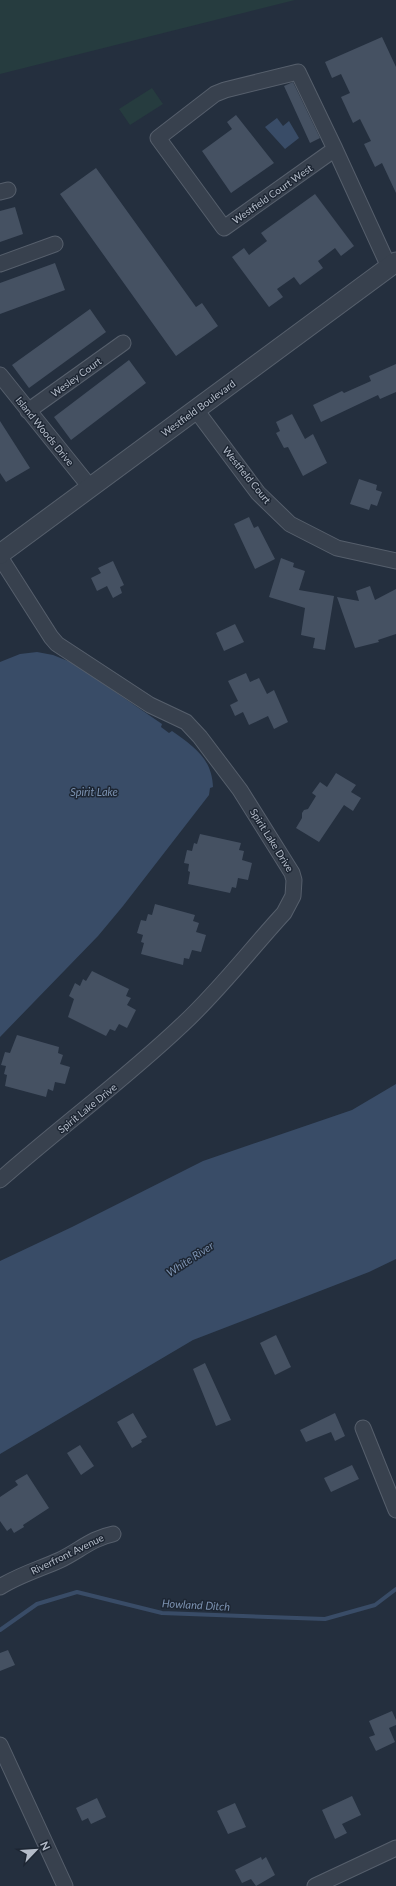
<svg xmlns="http://www.w3.org/2000/svg" width="396" height="1886" viewBox="0 0 396 1886" font-family="Lato,sans-serif">
<style>
.green{fill:#263c3f}
.water{fill:#394c67}
.lines{fill:none;stroke-linecap:round;stroke-linejoin:round}
.stream{stroke:#394c67;stroke-width:4}
.building{fill:#455162}
.minor-casing{stroke:#565f6c;stroke-width:17}
.tertiary-casing{stroke:#565f6c;stroke-width:21}
.minor{stroke:#38414e;stroke-width:15}
.tertiary{stroke:#38414e;stroke-width:19}
.labels{text-anchor:middle;stroke-width:3;stroke-linejoin:round;paint-order:stroke}
.street-label{font-size:10px;fill:#b4bcc9;stroke:#1d2633}
.water-label{font-size:11px;font-style:italic;fill:#7c92b1;stroke:#1d2633}
</style>
<rect width="100%" height="100%" fill="#242f3e"/>
<!-- green -->
<path class="green" d="M0 0H295L0 74Z
M152 88 163 104 130 125 119 109Z"/>
<!-- water -->
<path class="water" d="M277 118 283 126 289 121 299 138 285 149 265 127Z
M37 652 53 655 73 663 162 724 161 727 169 733 172 731C193 746 212 758 213 787L210 788 209 795 123 906 98 936 0 1037V662L20 654Z
M396 1084V1259L369 1272 193 1340 0 1454V1261L72 1227 203 1161 352 1110Z"/>
<g class="lines">
<!-- stream -->
<path class="stream" d="M0 1630 37 1604 77 1592 162 1613 325 1619 375 1605 396 1589"/>
</g>
<!-- building -->
<path class="building" d="M382 37 396 67V193L382 163 375 167 364 144 371 141 360 119 353 123 341 97 350 93 341 74 332 78 325 62Z
M293 82 320 138 310 143 284 86Z
M236 115 274 163 231 193 202 151 232 129 227 122Z
M96 168 196 307 202 303 218 326 176 356 60 194Z
M315 194 354 246 341 256 335 248 318 261 323 268 300 285 294 277 277 289 283 297 269 307 232 257 244 248 249 255 267 241 261 233Z
M15 207 23 234 0 242V211Z
M55 263 65 290 0 314V283Z
M90 309 106 332 29 388 12 365Z
M129 360 146 383 71 440 54 417Z
M396 364V392L380 399 378 395 321 422 313 405 342 391 344 393 371 381 369 376Z
M292 414 305 439 313 434 327 463 303 476 288 447 284 448 276 433 280 431 276 422Z
M0 421 30 468 6 482 0 473Z
M359 479 377 485 376 490 382 492 377 506 371 504 369 510 350 504Z
M249 517 254 528 258 526 275 559 255 569 234 524Z
M281 558 294 563 293 567 305 571 299 590 334 596 325 650 313 648 315 638 301 635 305 608 269 597Z
M113 561 124 585 120 587 122 593 113 598 107 586 97 591 91 578 101 573 98 568Z
M370 586 375 600 396 589V634L378 640 379 642 355 648 337 597 359 601 356 591Z
M235 624 244 642 224 651 216 633Z
M246 673 250 682 259 678 267 694 274 690 288 722 274 729 268 716 249 725 243 712 235 716 230 705 238 701 228 681Z
M336 773 356 785 351 792 361 798 353 811 344 805 319 842 296 828 302 818V813L304 810 308 809 316 796 312 793 320 782 327 787Z
M200 834 241 843 239 850 244 851 242 860 252 863 248 880 238 878 236 888 232 887 230 893 188 884 190 872 188 871 189 864 184 863 187 850 192 851 194 843 197 844Z
M155 904 195 915 193 921 199 923 196 932 206 935 201 952 192 950 189 959 184 958 183 965 141 954 144 943 141 942 143 935 137 933 141 920 146 921 148 914 152 915Z
M92 971 129 989 126 996 131 998 127 1005 136 1010 127 1028 119 1024 115 1031 110 1029 106 1036 68 1017 74 999 69 996 75 983 80 986 83 979 86 981Z
M17 1035 59 1047 58 1053 63 1055 60 1064 70 1067 65 1084 55 1082 53 1091 48 1089 46 1097 5 1086 7 1075 4 1074 6 1066 1 1065 5 1052 10 1053Z
M276 1335 291 1367 275 1375 260 1343Z
M205 1363 231 1420 216 1426 193 1369Z
M133 1413 147 1437 141 1440 142 1442 132 1448 117 1422Z
M335 1413 345 1436 335 1441 331 1432 306 1442 300 1430Z
M80 1445 94 1466 81 1475 67 1453Z
M352 1465 359 1479 331 1492 324 1478Z
M27 1474 49 1508 23 1525 24 1527 14 1533 11 1528 7 1531 0 1521V1497L18 1485 15 1481Z
M8 1650 15 1665 0 1671V1653Z
M392 1711 396 1720V1725L389 1728 395 1742 376 1751 369 1737 375 1735 369 1721Z
M352 1796 361 1815 342 1824 347 1833 335 1839 322 1810Z
M97 1798 106 1817 91 1824 88 1818 82 1821 76 1808Z
M235 1803 246 1827 228 1834 217 1811Z
M261 1857 262 1860 266 1857 275 1875 256 1886 251 1879 242 1883 235 1870Z"/>
<g class="lines">
<!-- minor casing -->
<g class="minor-casing">
<path id="minor" d="M298 72 335 149 224 228 158 138 215 94 225 90Z
M335 149 389 267
M0 192 8 190
M0 264 55 244
M0 375 90 487
M196 410 258 493 290 524 337 548 396 561
M28 411 123 343
M0 557 51 637 57 644 150 705 186 722 200 737 240 790 292 873 294 880 293 896 284 913C250 950 219 991 182 1025 124 1080 60 1127 0 1180
M363 1428 396 1510
M0 1587C19 1575 40 1569 60 1560 79 1551 92 1538 113 1534
M0 1745 65 1886
M315 1886 396 1848"/>
</g>
<!-- tertiary casing -->
<g class="tertiary-casing">
<path id="tertiary" d="M0 554 396 262"/>
</g>
<!-- minor -->
<use href="#minor" class="minor"/>
<!-- tertiary -->
<use href="#tertiary" class="tertiary"/>
</g>
<g class="labels">
<!-- street labels -->
<g class="street-label">
<text transform="translate(272 194) rotate(-35)" y="4">Westfield Court West</text>
<text transform="translate(76 377) rotate(-36)" y="4">Wesley Court</text>
<text transform="translate(198 408) rotate(-36)" y="4">Westfield Boulevard</text>
<text transform="translate(45 431) rotate(51)" y="4">Island Woods Drive</text>
<text transform="translate(247 475) rotate(51)" y="4">Westfield Court</text>
<text transform="translate(272 840) rotate(58)" y="4">Spirit Lake Drive</text>
<text transform="translate(87 1108) rotate(-39)" y="4">Spirit Lake Drive</text>
<text transform="translate(67 1554) rotate(-26)" y="4">Riverfront Avenue</text>
</g>
<!-- water labels -->
<g class="water-label">
<text x="94" y="796">Spirit Lake</text>
<text transform="translate(190 1259) rotate(-33)" y="4">White River</text>
<text transform="translate(196 1605) rotate(3)" y="4">Howland Ditch</text>
</g>
</g>
<!-- north arrow -->
<g transform="translate(36 1850) rotate(65)" stroke="#1d2633" stroke-width="3" paint-order="stroke">
<path d="M0-3L7 15L0 10L-7 15Z" fill="#b4bcc9"/>
<text y="-6" font-size="11" font-weight="bold" text-anchor="middle" fill="#b4bcc9">N</text>
</g>
</svg>
